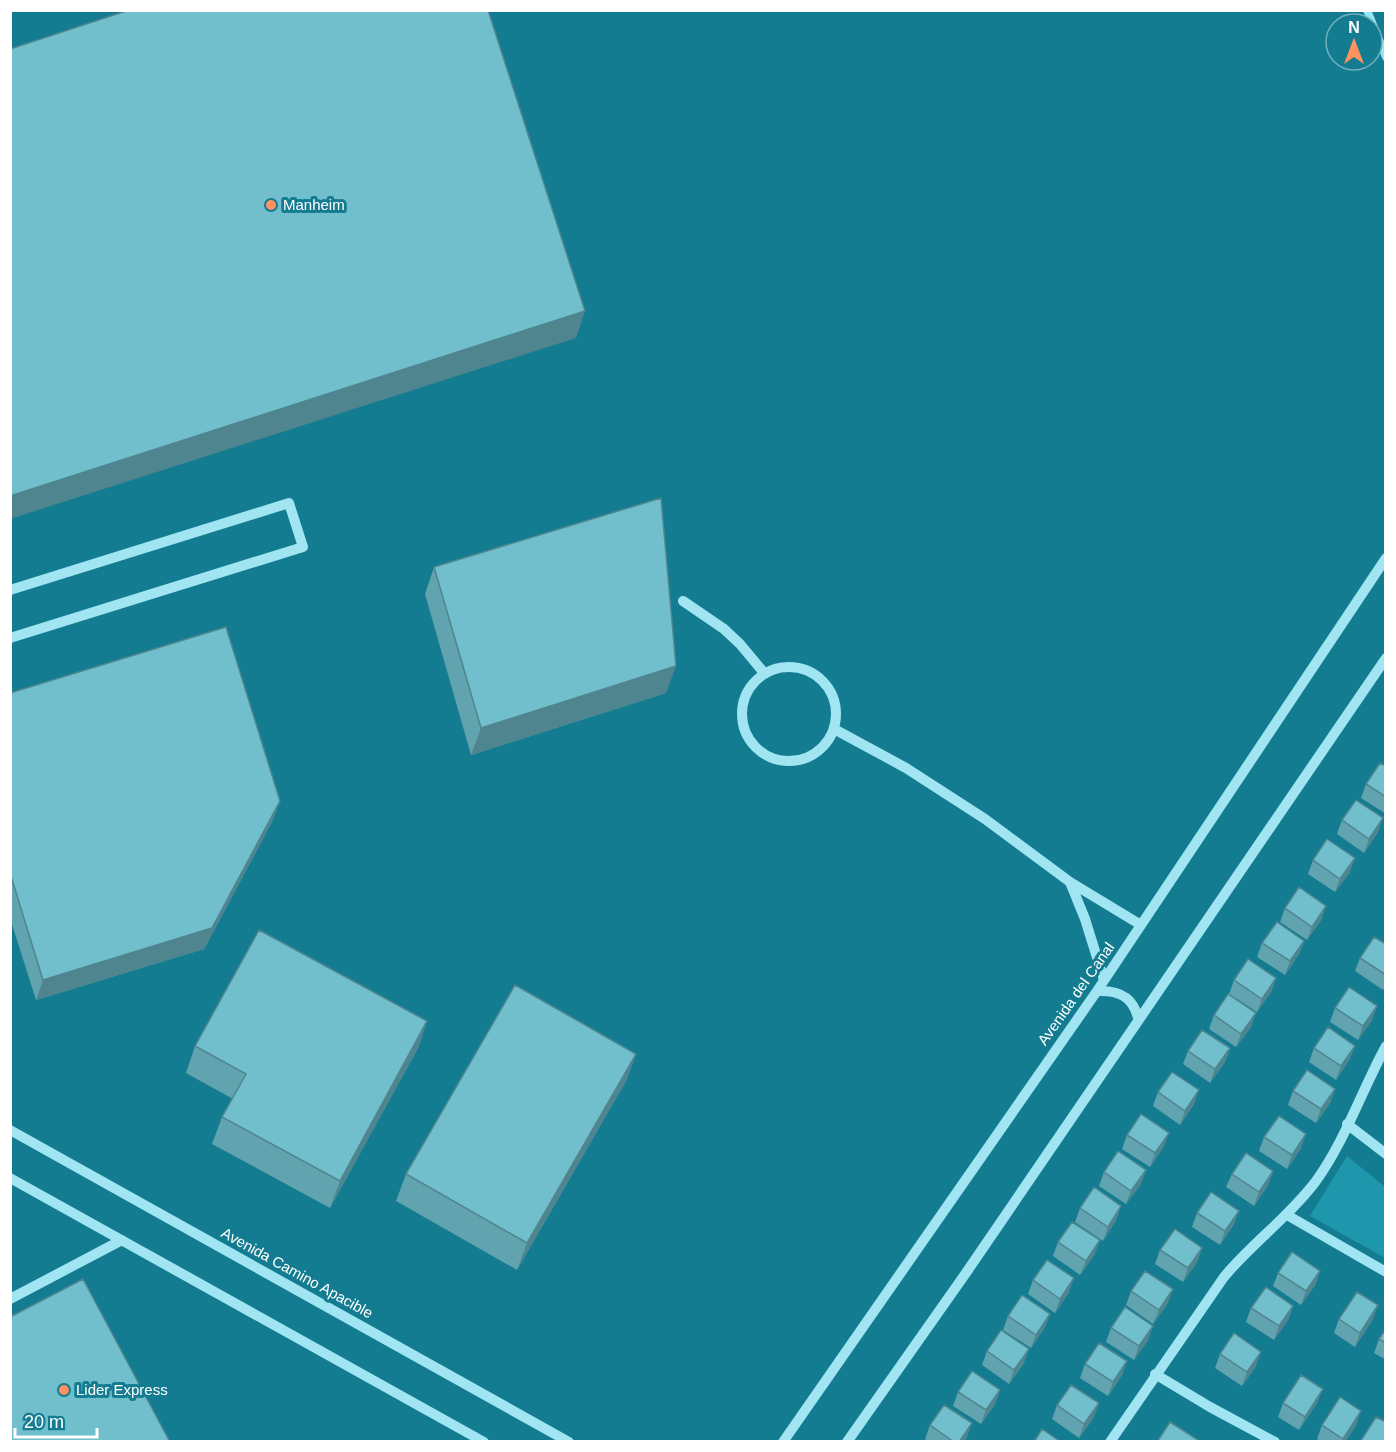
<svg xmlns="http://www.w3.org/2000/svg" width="1396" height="1452" viewBox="0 0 1396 1452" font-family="Helvetica,sans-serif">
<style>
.green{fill:#1e97ad}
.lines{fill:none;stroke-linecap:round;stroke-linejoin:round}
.stream{stroke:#92e7f5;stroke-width:8}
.minor{stroke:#a0e5f1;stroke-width:10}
.wall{fill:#61a3af}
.shaded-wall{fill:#4f858f}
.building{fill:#71becc;stroke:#4f858f;stroke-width:1.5}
.poi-dot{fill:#ff9260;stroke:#137c91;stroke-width:2}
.labels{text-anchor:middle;stroke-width:6;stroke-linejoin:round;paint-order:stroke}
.poi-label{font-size:15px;fill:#fff;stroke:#137c91;text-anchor:start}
.street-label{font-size:15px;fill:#fff;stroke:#137c91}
</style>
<rect width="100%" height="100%" fill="#137c91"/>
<!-- green -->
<path class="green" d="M1347 1156 1385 1187V1258L1310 1216Z"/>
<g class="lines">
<!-- stream -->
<path class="stream" d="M1367 10 1386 57"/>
<!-- minor -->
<path class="minor" d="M10 590 289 503 303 547 10 638
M683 601 724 629 740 644 765 674
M742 714a47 47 0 1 1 94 0a47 47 0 1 1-94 0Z
M834 729 906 768 985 819 1070 882 1141 925
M1070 882 1085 919 1104 980
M1097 991C1118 990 1133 996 1138 1018
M1347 1124 1386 1154
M10 1130 569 1442
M10 1178 484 1442
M1287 1215 1386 1272
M10 1299 122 1240
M1155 1374 1210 1407 1275 1442
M783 1442 1097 991 1386 558
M847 1442 968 1270 1386 658
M1110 1442 1224 1277C1252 1243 1289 1217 1316 1181 1345 1141 1362 1090 1386 1046"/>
</g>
<!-- wall -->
<path class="wall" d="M434 567 666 693 471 755 425 594Z
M10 693 280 801 272 822 204 949 36 1000 10 918Z
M1386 766V814L1361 798 1366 784Z
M1342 820 1378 832 1364 853 1337 834Z
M1313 860 1350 872 1335 892 1308 874Z
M1326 906 1321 920 1307 940 1280 922 1285 908Z
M1304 941 1299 954 1285 975 1257 957 1262 943Z
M1386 944V986L1383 990 1355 971 1360 958Z
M1276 978 1271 992 1257 1012 1229 994 1234 980Z
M1335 1008 1372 1020 1358 1040 1330 1022Z
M1214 1015 1251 1027 1236 1047 1209 1029Z
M427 1021 418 1048 330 1208 212 1144 222 1117 233 1099 186 1073 195 1046Z
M1230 1048 1225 1062 1210 1083 1183 1064 1188 1051Z
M1314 1048 1350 1059 1336 1080 1309 1062Z
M636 1054 626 1081 517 1270 396 1201 406 1174Z
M1335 1089 1330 1103 1316 1123 1288 1105 1293 1091Z
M1158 1092 1194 1104 1180 1125 1153 1106Z
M1127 1135 1164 1146 1150 1167 1122 1149Z
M1264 1137 1301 1148 1287 1169 1259 1151Z
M1273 1171 1268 1185 1254 1206 1226 1187 1232 1174Z
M1104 1172 1141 1184 1126 1204 1099 1186Z
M1121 1206 1116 1220 1103 1241 1075 1222 1080 1208Z
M1197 1213 1234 1224 1220 1245 1192 1227Z
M1058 1242 1095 1254 1080 1275 1053 1256Z
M1202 1248 1197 1262 1183 1282 1155 1264 1160 1250Z
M1320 1271 1315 1285 1301 1305 1273 1286 1278 1273Z
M1033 1280 1069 1292 1055 1313 1028 1294Z
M1131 1291 1168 1303 1153 1324 1126 1305Z
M1293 1306 1288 1320 1274 1340 1246 1322 1251 1308Z
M1050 1314 1045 1327 1031 1348 1003 1330 1008 1316Z
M1339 1319H1373L1355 1347 1334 1333Z
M1111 1328 1148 1340 1134 1360 1106 1342Z
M1386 1329V1360L1374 1353 1379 1339Z
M987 1351 1024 1363 1009 1384 982 1365Z
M1220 1354 1256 1366 1242 1386 1215 1368Z
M1085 1364 1122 1375 1108 1396 1080 1378Z
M1000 1390 995 1404 981 1424 953 1406 958 1392Z
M1283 1403H1317L1299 1430 1278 1417Z
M1057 1405 1094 1417 1079 1438 1052 1419Z
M930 1425 967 1437 963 1442H928L925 1439Z
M1322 1425H1356L1345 1442H1321L1317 1439Z"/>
<!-- shaded-wall -->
<path class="shaded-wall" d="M585 311 576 338 10 519V496Z
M676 666 666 693 471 755 481 728Z
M280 801 272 822 204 949 36 1000 43 980Z
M1383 818 1378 832 1364 853 1369 839Z
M1355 858 1350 872 1335 892 1340 879Z
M1326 906 1321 920 1307 940 1312 927Z
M1304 941 1299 954 1285 975 1290 961Z
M1276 978 1271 992 1257 1012 1262 999Z
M1377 1006 1372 1020 1358 1040 1363 1026Z
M1256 1013 1251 1027 1236 1047 1241 1034Z
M427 1021 418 1048 330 1208 340 1181Z
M1355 1046 1350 1059 1336 1080 1341 1066Z
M1230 1048 1225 1062 1210 1083 1215 1069Z
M636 1054 626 1081 517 1270 527 1243Z
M1335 1089 1330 1103 1316 1123 1321 1109Z
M1199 1090 1194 1104 1180 1125 1185 1111Z
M1169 1133 1164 1146 1150 1167 1155 1153Z
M1306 1134 1301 1148 1287 1169 1292 1155Z
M1146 1170 1141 1184 1126 1204 1131 1191Z
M1273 1171 1268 1185 1254 1206 1259 1192Z
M1121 1206 1116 1220 1103 1241 1108 1227Z
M1239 1211 1234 1224 1220 1245 1225 1231Z
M1100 1240 1095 1254 1080 1275 1086 1261Z
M1202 1248 1197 1262 1183 1282 1188 1268Z
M1320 1271 1315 1285 1301 1305 1306 1291Z
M1074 1278 1069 1292 1055 1313 1060 1299Z
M1173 1289 1168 1303 1153 1324 1159 1310Z
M1378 1305 1373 1319 1355 1347 1360 1333Z
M1293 1306 1288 1320 1274 1340 1279 1326Z
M1050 1314 1045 1327 1031 1348 1036 1335Z
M1153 1326 1148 1340 1134 1360 1139 1346Z
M1029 1349 1024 1363 1009 1384 1014 1370Z
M1261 1352 1256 1366 1242 1386 1247 1372Z
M1127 1361 1122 1375 1108 1396 1113 1382Z
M1323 1389 1317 1403 1299 1430 1305 1417Z
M1000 1390 995 1404 981 1424 986 1410Z
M1099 1403 1094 1417 1079 1438 1084 1424Z
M1361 1411 1356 1425 1345 1442H1342Z
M972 1423 967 1437 963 1442H959Z"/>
<!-- building -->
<path class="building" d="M129 10H488L585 311 10 496V49Z
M661 498 676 666 481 728 434 567Z
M226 627 280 801 212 928 43 980 10 873V693Z
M1380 763 1386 766V797L1366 784Z
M1356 800 1383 818 1369 839 1342 820Z
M1327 839 1355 858 1340 879 1313 860Z
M1299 887 1326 906 1312 927 1285 908Z
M1277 922 1304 941 1290 961 1262 943Z
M259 930 427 1021 340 1181 222 1117 246 1074 195 1046Z
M1374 937 1386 944V975L1360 958Z
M1248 959 1276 978 1262 999 1234 980Z
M515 985 636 1054 527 1243 406 1174Z
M1349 987 1377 1006 1363 1026 1335 1008Z
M1228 994 1256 1013 1241 1034 1214 1015Z
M1328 1027 1355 1046 1341 1066 1314 1048Z
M1202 1030 1230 1048 1215 1069 1188 1051Z
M1307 1070 1335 1089 1321 1109 1293 1091Z
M1172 1072 1199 1090 1185 1111 1158 1092Z
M1141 1114 1169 1133 1155 1153 1127 1135Z
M1279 1116 1306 1134 1292 1155 1264 1137Z
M1118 1151 1146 1170 1131 1191 1104 1172Z
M1246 1153 1273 1171 1259 1192 1232 1174Z
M1094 1187 1121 1206 1108 1227 1080 1208Z
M1211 1192 1239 1211 1225 1231 1197 1213Z
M1072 1222 1100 1240 1086 1261 1058 1242Z
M1175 1229 1202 1248 1188 1268 1160 1250Z
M1292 1252 1320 1271 1306 1291 1278 1273Z
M1047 1260 1074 1278 1060 1299 1033 1280Z
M1145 1271 1173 1289 1159 1310 1131 1291Z
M83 1279 170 1442H10V1317Z
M1266 1287 1293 1306 1279 1326 1251 1308Z
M1357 1292 1378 1305 1360 1333 1339 1319Z
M1022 1295 1050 1314 1036 1335 1008 1316Z
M1125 1307 1153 1326 1139 1346 1111 1328Z
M1386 1329V1343L1379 1339Z
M1001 1330 1029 1349 1014 1370 987 1351Z
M1234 1333 1261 1352 1247 1372 1220 1354Z
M1099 1343 1127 1361 1113 1382 1085 1364Z
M972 1371 1000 1390 986 1410 958 1392Z
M1301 1375 1323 1389 1305 1417 1283 1403Z
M1071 1385 1099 1403 1084 1424 1057 1405Z
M1340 1397 1361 1411 1343 1439 1322 1425Z
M944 1405 972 1423 959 1442H954L930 1425Z
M1376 1417 1386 1422V1442H1360Z
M1170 1422 1198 1440 1197 1442H1157Z
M1042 1429 1061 1442H1034Z"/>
<!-- markers -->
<g class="poi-dot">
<circle cx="271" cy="205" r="6"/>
<circle cx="64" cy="1390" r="6"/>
</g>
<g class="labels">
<!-- poi labels -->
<g class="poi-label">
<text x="283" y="210">Manheim</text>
<text x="76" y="1395">Lider Express</text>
</g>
<!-- street labels -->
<g class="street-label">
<text transform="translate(1076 994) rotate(-55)" y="5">Avenida del Canal</text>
<text transform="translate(297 1273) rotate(29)" y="5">Avenida Camino Apacible</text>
</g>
</g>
<!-- border -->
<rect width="1396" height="1452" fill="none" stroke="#ffffff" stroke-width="24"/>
<!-- north arrow -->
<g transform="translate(1354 42)"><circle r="28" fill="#137c91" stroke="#71b0bd" stroke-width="1.5"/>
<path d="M0-4.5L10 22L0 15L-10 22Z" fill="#ff9260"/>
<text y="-9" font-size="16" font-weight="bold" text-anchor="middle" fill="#ffffff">N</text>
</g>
<!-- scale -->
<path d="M15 1428v9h82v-9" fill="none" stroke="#ffffff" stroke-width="3"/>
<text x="24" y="1428" font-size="18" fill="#ffffff" stroke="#137c91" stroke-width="4.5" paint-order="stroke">20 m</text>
</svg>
